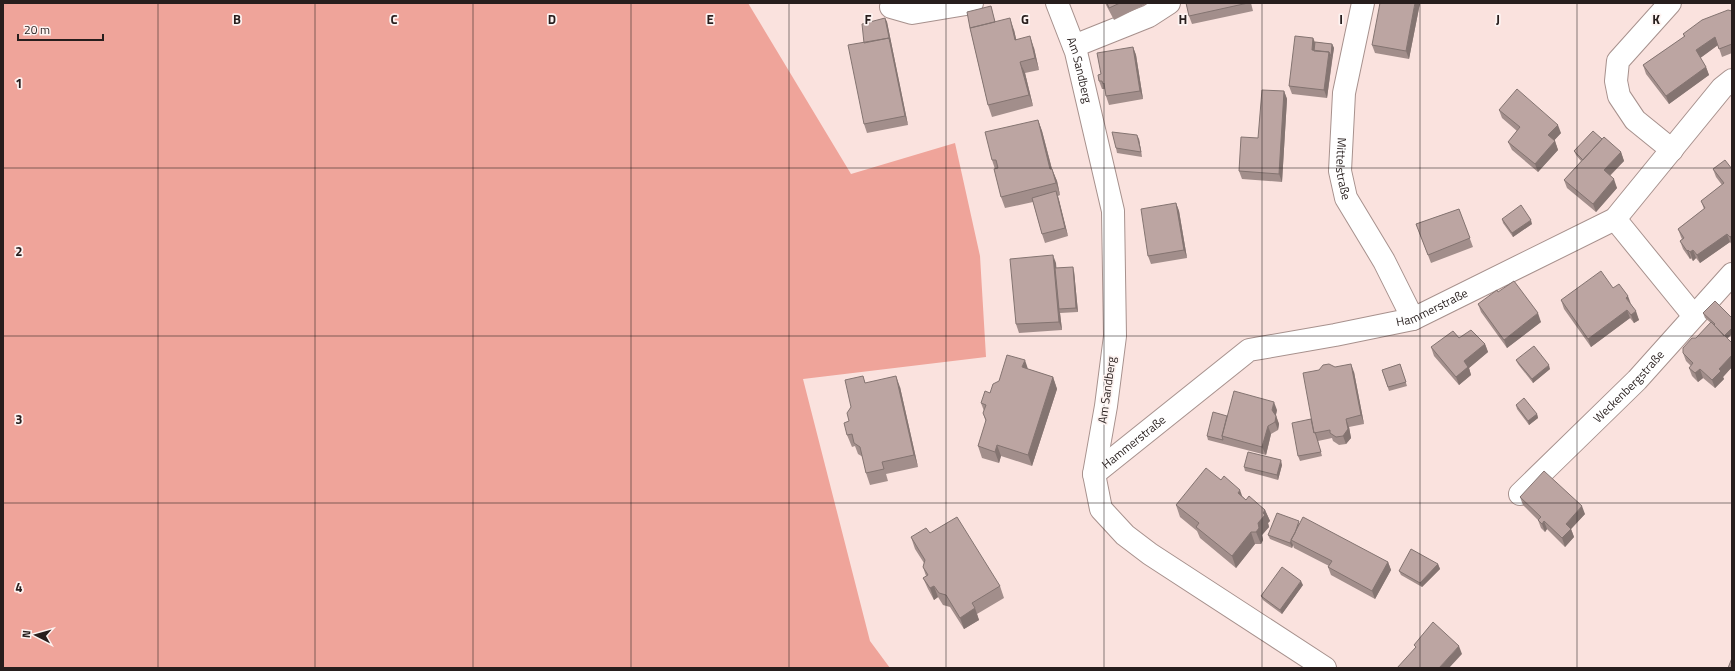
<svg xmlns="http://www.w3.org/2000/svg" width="1735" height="671" viewBox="0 0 1735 671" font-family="'Titillium Web',sans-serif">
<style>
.green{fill:#efa49a}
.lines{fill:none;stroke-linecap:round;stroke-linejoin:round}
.minor-casing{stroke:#a7918d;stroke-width:24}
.minor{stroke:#fff;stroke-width:22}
.wall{fill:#a28e8b}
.shaded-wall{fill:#847471}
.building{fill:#bca5a2;stroke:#847471}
.grid{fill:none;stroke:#271e1d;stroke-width:1;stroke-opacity:0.55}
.labels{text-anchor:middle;stroke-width:3.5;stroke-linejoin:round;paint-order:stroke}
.street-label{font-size:12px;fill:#271e1d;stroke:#fdf3f1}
.grid-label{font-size:13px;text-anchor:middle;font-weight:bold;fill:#271e1d;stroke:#fdf3f1;stroke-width:3.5;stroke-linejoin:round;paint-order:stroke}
</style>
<rect width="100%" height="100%" fill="#fae2de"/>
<!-- green -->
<path class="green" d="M3 3H748L851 174 955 143 980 256 986 357 803 379 870 641 890 668H3Z"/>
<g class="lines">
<!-- minor casing -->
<g class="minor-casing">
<g id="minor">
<path id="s1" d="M1057 3 1076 52 1113 211 1115 336 1106 406 1094 474 1101 509 1125 535 1150 554 1325 668"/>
<path id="s2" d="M1363 3 1344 93 1340 171 1346 198 1384 261 1413 319"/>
<path d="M1670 3 1618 61 1616 81 1619 96 1635 120 1672 150"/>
<path d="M891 7 912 13 972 3"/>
<path d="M1074 46 1149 16 1169 3"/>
<path d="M1615 219 1694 316"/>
<path id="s3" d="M1094 474 1249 350 1335 335 1413 319 1615 219 1722 88 1732 80"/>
<path id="s4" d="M1520 494 1637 380 1732 274"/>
</g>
</g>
<!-- minor -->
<use href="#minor" class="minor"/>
</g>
<!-- wall -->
<path class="wall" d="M1105 3H1148L1114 20Z
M1186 3H1251L1253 11 1192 24 1189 16Z
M1420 3 1409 59 1375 53 1372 45Z
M991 6 995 22 1014 30 1016 39 1034 48 1039 70 1025 73 1033 106 992 117 988 105 970 28Z
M1732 11V53L1722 57 1718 45 1700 58 1706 67 1709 75 1669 104 1646 74 1643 65 1684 37 1683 34Z
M885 18 887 22 908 125 867 133 864 124V43Z
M1313 38 1315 42 1332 44 1334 48 1327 98 1292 94 1289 86Z
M1133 47 1136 55 1143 99 1109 105 1106 96 1105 89H1102L1099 81Z
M1284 91 1287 99 1282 182 1242 179 1239 171 1258 138Z
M1499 110 1561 133 1554 140 1555 141 1558 150 1538 172 1512 150 1508 142 1517 131 1502 118Z
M1038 120 1042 131 1052 169 1057 181 1060 195 1058 196 1068 236 1045 243 1042 234 1033 202 1005 208 1001 197 995 169 992 160Z
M1139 139 1142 157 1117 153 1116 148Z
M1602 139 1621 152 1624 161 1610 176 1617 188 1596 212 1567 188 1564 180 1581 161 1576 155 1574 151Z
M1713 169H1732V245L1730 242 1700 263 1696 258 1693 261 1691 258 1690 259 1683 249 1680 241 1682 239 1681 237 1678 229 1704 209 1701 201 1722 185 1716 177Z
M1176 203 1179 211 1187 258 1151 264 1148 256Z
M1459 209 1473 247 1431 263 1416 224Z
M1502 219 1532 224 1513 237 1503 223Z
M1056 263V268L1074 271 1078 312 1060 313 1062 330 1019 333 1016 324Z
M1613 288 1631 304 1639 320 1634 323 1630 318 1591 347 1564 309 1561 300Z
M1498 292 1541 322 1507 348 1481 312 1478 304Z
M1715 301 1727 339 1732 343V367L1723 377 1724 379 1715 388 1703 378 1698 382 1692 376 1689 368 1691 366 1686 361 1683 353 1711 323 1705 318 1703 313Z
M1459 338 1485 344 1488 352 1469 368 1471 375 1459 385 1434 356 1431 347Z
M1516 360 1550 369 1533 383 1518 364Z
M1400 364 1407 386 1389 391 1382 370Z
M1335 367 1354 372 1364 424 1349 427 1351 438 1346 444 1339 445 1333 441 1332 438 1318 441 1322 456 1300 461 1298 456 1311 419Z
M1028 369 1053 377 1057 389 1032 466 1001 456 999 463 982 458 978 446 986 422 983 413 984 411 981 403 990 393Z
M863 376 865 383 900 387 918 467 886 474 888 481 870 485 866 473 863 457 858 454 855 446 852 447 847 435 851 407Z
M1516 405 1537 414 1538 418 1529 425 1517 409Z
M1277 410 1276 415 1279 424 1278 430 1271 434 1266 455 1208 440 1207 436 1227 416Z
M1282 465 1278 480 1245 471 1244 467Z
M1243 497 1246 500 1265 510 1270 521 1268 523 1269 527 1262 535 1263 540 1261 544H1255L1236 568 1200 538 1197 531 1180 517 1176 505Z
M1520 497 1585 514 1571 529 1574 537 1565 547 1547 529 1545 532 1541 528 1538 520 1523 505Z
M1300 523 1388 562 1391 570 1375 599 1331 575 1328 567 1329 566 1294 548 1293 545 1292 548 1270 539 1268 535Z
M930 533 1000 586 1004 598 977 614 979 620 964 629 950 607 943 605 938 597 934 600 928 589 923 578 926 576 923 567 924 563 915 549 911 537Z
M1438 564 1440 569 1422 587 1401 575 1399 571Z
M1303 585 1282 614 1263 600 1261 596Z"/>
<!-- shaded-wall -->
<path class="shaded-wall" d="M1415 3H1420L1409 59 1406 51Z
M885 18 887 22 908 125 905 116 889 38Z
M1010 18 1014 30 1019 51 1015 40Z
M1030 36 1034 48 1039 70 1035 58Z
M1715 37 1718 45 1699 59 1696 50Z
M1313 38 1316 46 1315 54 1312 50Z
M1332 44 1334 48 1332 60 1331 56Z
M1133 47 1136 55 1143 99 1140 91Z
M1329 52 1332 60 1327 98 1324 90Z
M1020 62 1025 73 1033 106 1029 95Z
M1706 67 1709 75 1669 104 1666 96Z
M1284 91 1287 99 1282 182 1279 174Z
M1038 120 1042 131 1055 181 1050 169Z
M1558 125 1561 133 1551 144 1548 135Z
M1137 135 1139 139 1142 157 1141 152Z
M1555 141 1558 150 1538 172 1535 164Z
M1621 152 1624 161 1607 178 1604 170Z
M1052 169 1057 181 1060 195 1056 183Z
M1614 179 1617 188 1596 212 1593 204Z
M1056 191 1059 200 1068 236 1065 228Z
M1176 203 1179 211 1187 258 1184 250Z
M1531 220 1532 224 1513 237 1512 233Z
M1727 234 1730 242 1700 263 1697 255Z
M1732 235V244L1730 237Z
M1688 250 1691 258 1690 259 1687 251Z
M1693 250 1696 258 1693 261 1690 252Z
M1053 255 1056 263 1060 309H1059L1060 313 1062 330 1059 322Z
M1073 267 1074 271 1078 312 1076 308Z
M1628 296 1631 304 1626 298Z
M1627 310 1630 318 1591 347 1588 339Z
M1636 311 1639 320 1634 323 1631 315Z
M1538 313 1541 322 1507 348 1504 340Z
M1732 328V334L1725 341 1723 337Z
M1485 344 1488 352 1469 368 1471 375 1459 385 1456 377 1464 361Z
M1732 355V367L1723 377 1724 379 1715 388 1712 380 1719 369Z
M1025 360 1029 372 1022 367Z
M1351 364 1354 372 1364 424 1361 415Z
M1549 365 1550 369 1533 383 1532 379Z
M1700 369 1703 378 1698 382 1695 373Z
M896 376 900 387 918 467 914 455Z
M1053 377 1057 389 1032 466 1028 455Z
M1274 402 1277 410 1275 418 1272 410Z
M1537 414 1538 418 1529 425 1528 421Z
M1276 416 1279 424 1278 430 1275 422Z
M1346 419 1349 427 1351 438 1346 444 1343 436Z
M1268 426 1271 434 1266 455 1262 447Z
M997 445 1001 456 999 463 995 452Z
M1281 460 1282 465 1278 480 1277 475Z
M1240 490 1244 501 1238 493Z
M1582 506 1585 514 1571 529 1574 537 1565 547 1562 538 1566 524Z
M1265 510 1270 521 1268 523 1269 527 1262 535 1263 540 1261 544 1256 532 1258 523 1263 513Z
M1544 521 1547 529 1545 532 1542 524Z
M1251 532 1255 544 1236 568 1232 556Z
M1291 541 1293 545 1292 548 1290 543Z
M1388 562 1391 570 1375 599 1372 591Z
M1438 564 1440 569 1422 587 1420 583Z
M1301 581 1303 585 1282 614 1280 610Z
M934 586 938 597 934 600 930 588Z
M975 608 979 620 964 629 960 618Z
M1459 646 1462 654 1449 668H1439Z"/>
<!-- building -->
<path class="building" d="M1107 3H1120L1109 8Z
M1186 3H1248L1189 16Z
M1380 3H1415L1406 51 1372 45Z
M991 6 995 22 970 28 967 12Z
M1728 10 1732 11V44L1719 49 1715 37 1696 50 1706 67 1666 96 1643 65 1685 36 1683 34 1702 20Z
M885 18 890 42 889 38 864 43 862 24Z
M1010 18 1015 40 1030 36 1035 58 1020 62 1029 95 988 105 970 28Z
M1295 36 1313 38 1312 50 1329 52 1324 90 1289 86Z
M889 38 905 116 864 124 848 45Z
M1315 42 1332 44 1331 56 1329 52 1314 51Z
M1133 47 1140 91 1106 96 1104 83 1103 84 1102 81H1099L1098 75 1101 74 1097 53Z
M1517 89 1558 125 1548 135 1555 141 1535 164 1508 142 1520 127 1499 110Z
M1262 90 1284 91 1279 174 1239 171 1241 137 1258 138Z
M1038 120 1050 169H1052L1056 183 1001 197 994 169 998 168 996 160H992L985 132Z
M1593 131 1602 139 1583 160 1574 151Z
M1112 132 1137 135 1141 152 1116 148Z
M1604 137 1621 152 1604 170 1614 179 1593 204 1564 180Z
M1725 160 1732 169V235L1730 237 1727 234 1697 255 1693 250 1690 252 1688 250 1687 251 1680 241 1684 238 1678 229 1705 208 1701 201 1724 183 1713 169Z
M1056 191 1065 228 1042 234 1032 198Z
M1176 203 1184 250 1148 256 1141 209Z
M1521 205 1531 220 1512 233 1502 219Z
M1459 209 1470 238 1428 255 1416 224Z
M1053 255 1059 322 1016 324 1010 259Z
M1073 267 1076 308 1059 309 1055 268Z
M1601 271 1613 288 1619 284 1628 296 1626 298 1636 311 1631 315 1627 310 1588 339 1561 300Z
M1514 281 1538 313 1504 340 1478 304 1497 290 1498 292Z
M1715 301 1732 318V328L1724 336 1714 325 1715 324 1703 313Z
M1711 322 1732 343V355L1719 369 1721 371 1712 380 1700 369 1695 373 1689 368 1693 363 1683 353V348L1692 338H1696Z
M1471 330 1485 344 1464 361 1468 367 1456 377 1431 347 1453 331 1459 338Z
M1534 346 1549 365 1532 379 1516 360Z
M1007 355 1025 360 1022 367 1053 377 1028 455 997 445 995 452 978 446 986 420 983 413 986 405 981 403 985 391 990 393 993 384 999 381Z
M1329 364 1335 367 1351 364 1361 415 1346 419 1348 429 1343 436 1336 437 1330 433V430L1314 433 1303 373 1319 370 1323 365Z
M1400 364 1406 382 1388 387 1382 370Z
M863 376 865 383 896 376 914 455 882 462 884 469 866 473 860 447 854 443 852 434 847 435 844 423 849 421 847 413 851 407 845 380Z
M1234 391 1274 402 1272 410 1276 416 1275 422 1268 426 1262 447 1222 436Z
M1524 398 1537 414 1528 421 1516 405Z
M1213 412 1227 416 1222 436 1223 440 1207 436Z
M1311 419 1314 433 1315 432 1321 452 1298 456 1292 423Z
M1248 452 1281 460 1277 475 1244 467Z
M1206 468 1221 480 1224 476 1240 490 1238 493 1246 500 1249 496 1265 510 1263 513 1265 515 1258 523 1259 528 1256 532H1251L1232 556 1196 527 1199 523 1176 505Z
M1544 471 1582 506 1566 524 1571 529 1562 538 1544 521 1542 524 1538 520 1541 517 1520 497Z
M1277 513 1299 521 1295 533 1291 540V541L1290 543 1268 535Z
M957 517 1000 586 972 603 975 608 960 618 946 595 939 593 934 586 930 588 923 578 928 575 923 567 925 560 911 537 926 528 930 533Z
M1303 517 1388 562 1372 591 1328 567 1332 561 1291 540Z
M1411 549 1438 564 1420 583 1399 571Z
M1282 567 1301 581 1280 610 1261 596Z
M1433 622 1459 646 1439 668H1397L1416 647 1414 645Z
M1732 658V668H1728Z"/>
<!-- grid -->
<path class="grid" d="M158 3V668M315 3V668M473 3V668M631 3V668M789 3V668M946 3V668M1104 3V668M1262 3V668M1420 3V668M1577 3V668M3 168H1732M3 336H1732M3 503H1732"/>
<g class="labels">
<!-- street labels -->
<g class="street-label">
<text dy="4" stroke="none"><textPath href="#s1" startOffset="71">Am Sandberg</textPath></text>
<text dy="4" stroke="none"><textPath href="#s2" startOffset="168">Mittelstraße</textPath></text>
<text dy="4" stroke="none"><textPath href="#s3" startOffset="387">Hammerstraße</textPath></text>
<text dy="4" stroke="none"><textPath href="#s4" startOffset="153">Weckenbergstraße</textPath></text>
<text transform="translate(1107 390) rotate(-82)" y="4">Am Sandberg</text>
<text dy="4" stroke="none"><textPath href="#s3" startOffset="51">Hammerstraße</textPath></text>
</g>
</g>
<g class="grid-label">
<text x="237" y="24">B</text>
<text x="394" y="24">C</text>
<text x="552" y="24">D</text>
<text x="710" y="24">E</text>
<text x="868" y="24">F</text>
<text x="1025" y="24">G</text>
<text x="1183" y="24">H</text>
<text x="1341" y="24">I</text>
<text x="1498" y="24">J</text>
<text x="1656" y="24">K</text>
<text x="19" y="88">1</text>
<text x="19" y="256">2</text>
<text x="19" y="424">3</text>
<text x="19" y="592">4</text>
</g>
<!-- border -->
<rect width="1735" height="671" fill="none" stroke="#271e1d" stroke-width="8"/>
<!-- north arrow -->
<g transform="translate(36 635) rotate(276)" stroke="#fdf3f1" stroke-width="3" paint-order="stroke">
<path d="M0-3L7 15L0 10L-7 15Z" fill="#271e1d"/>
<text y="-6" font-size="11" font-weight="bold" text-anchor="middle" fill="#271e1d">N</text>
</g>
<!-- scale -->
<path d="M18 34v6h85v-6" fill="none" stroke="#271e1d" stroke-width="2"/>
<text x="24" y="34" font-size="12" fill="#271e1d" stroke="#fdf3f1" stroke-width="3" paint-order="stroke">20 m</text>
</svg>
